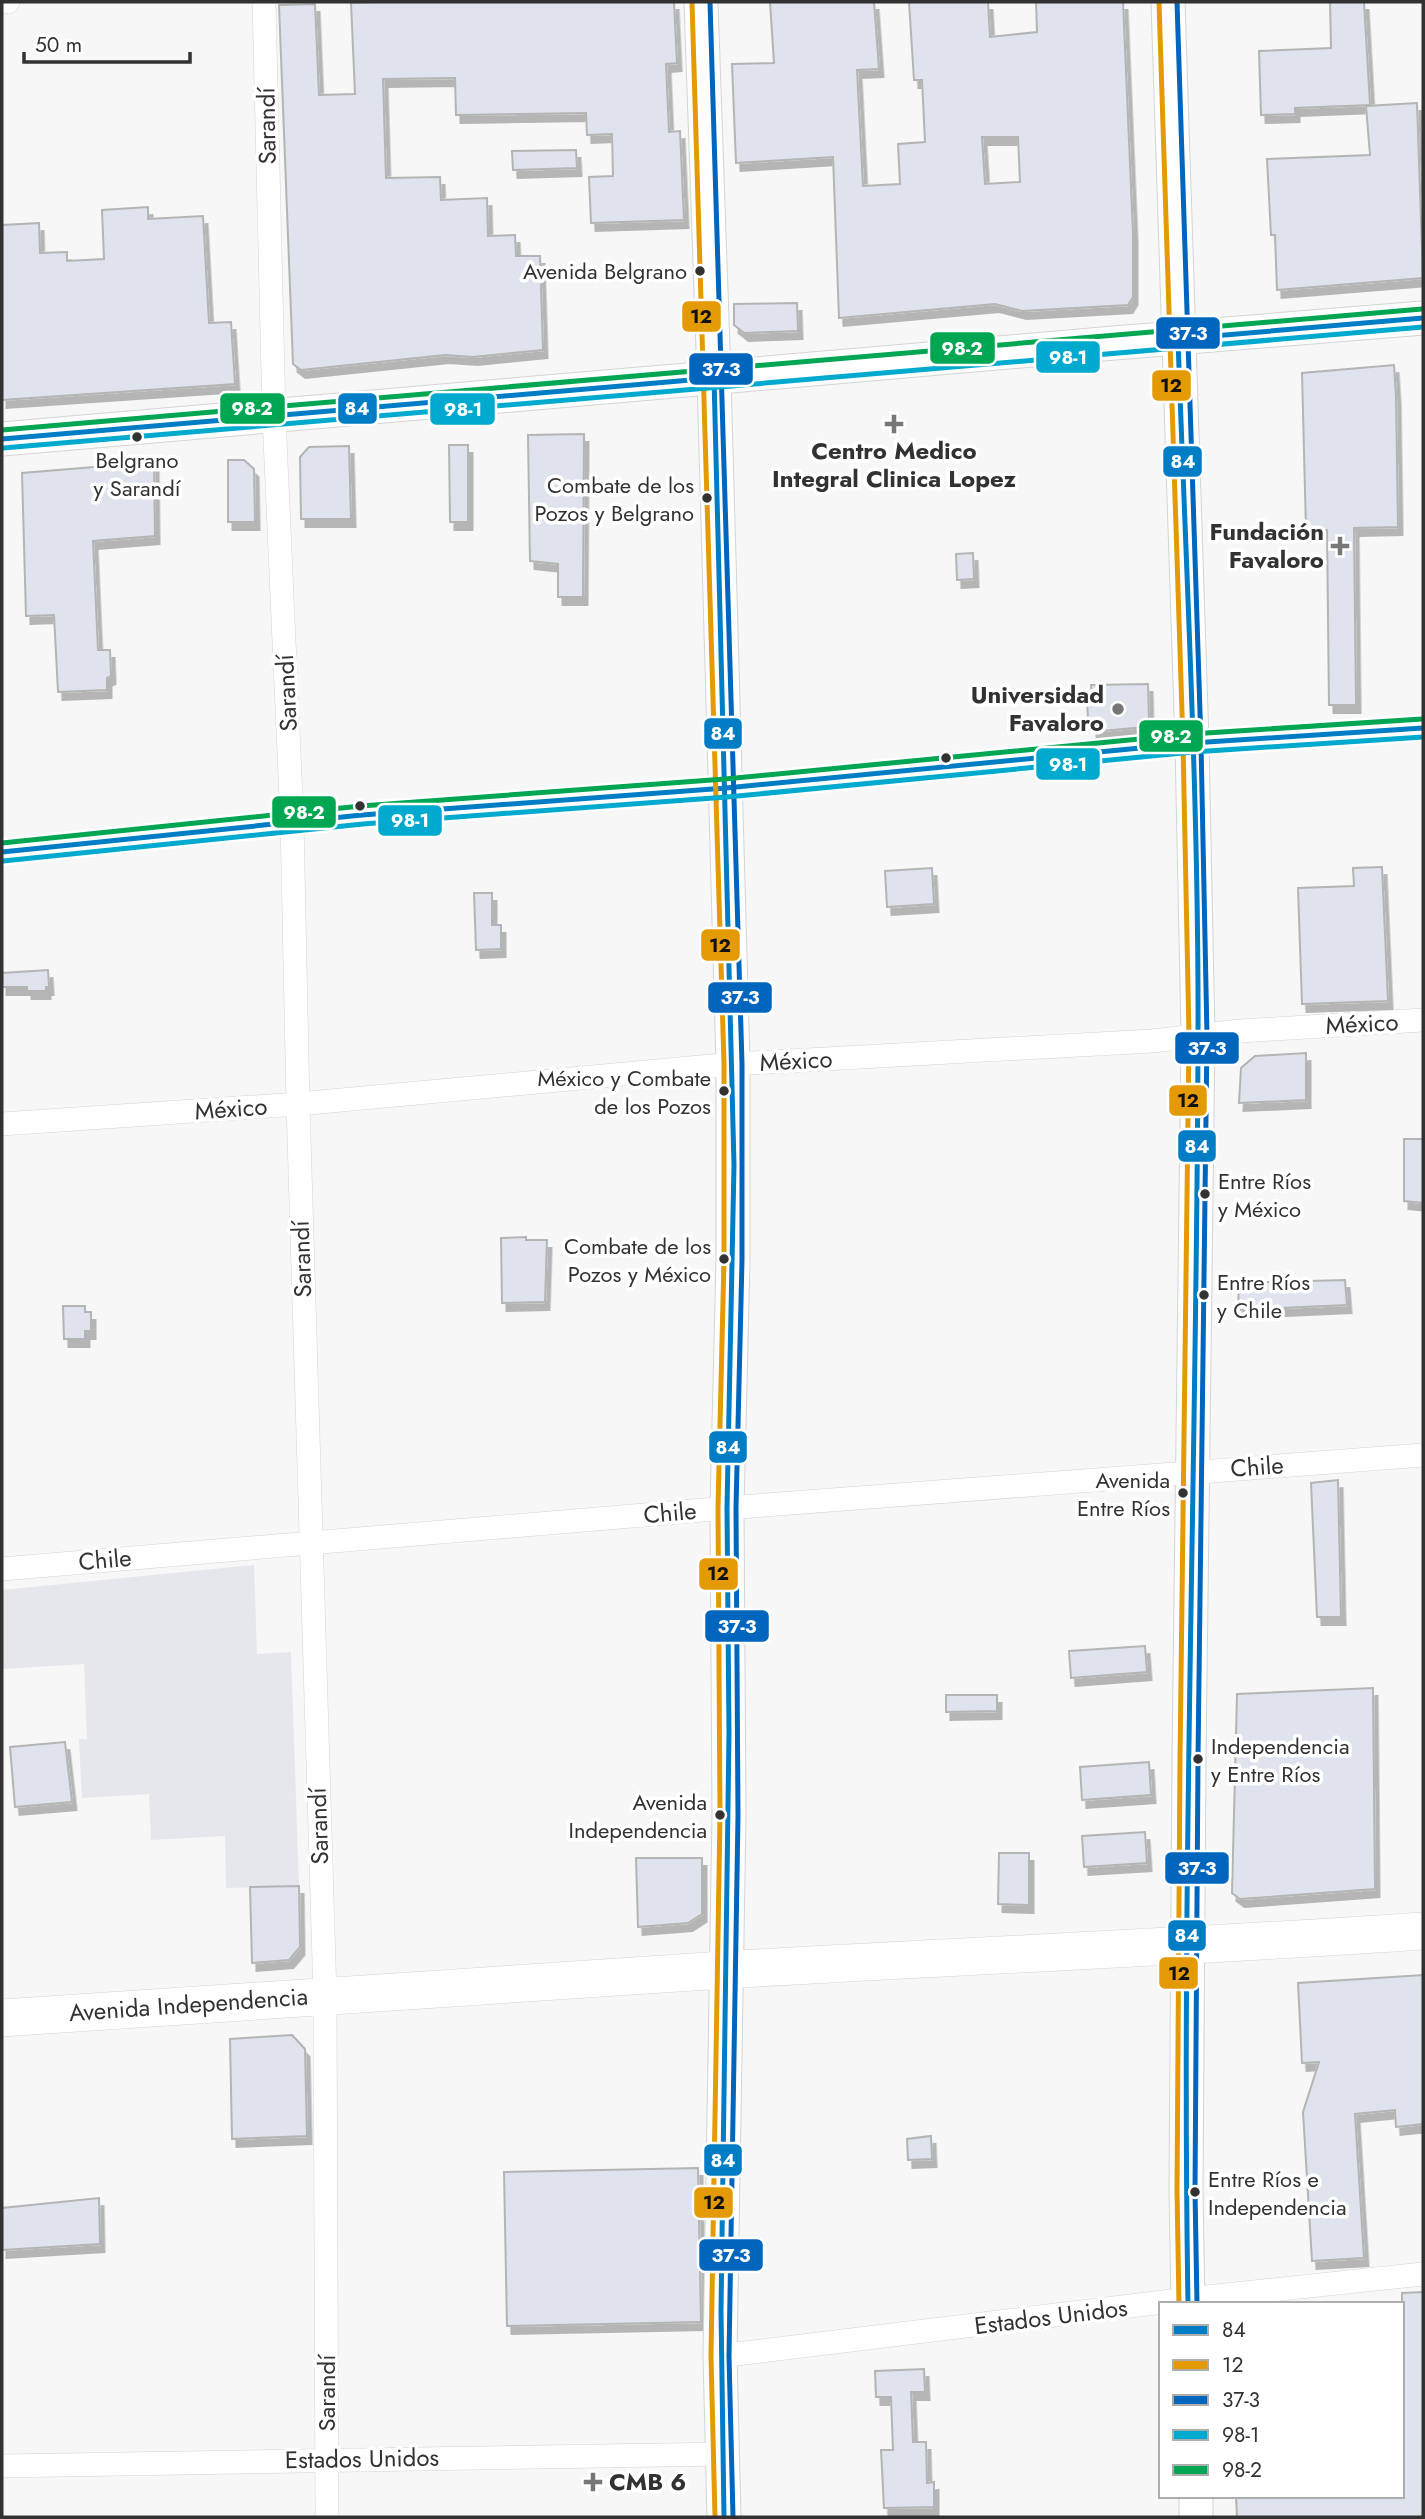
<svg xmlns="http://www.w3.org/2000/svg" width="1425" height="2519" viewBox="0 0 1425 2519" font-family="Jost,sans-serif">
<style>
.built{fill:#e6e7ec}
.building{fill:#dfe3ed;stroke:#b4b4b5;stroke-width:2;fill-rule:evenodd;filter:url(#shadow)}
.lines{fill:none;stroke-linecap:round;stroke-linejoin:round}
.street-casing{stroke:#d4d4d5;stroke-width:24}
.secondary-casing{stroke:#d4d4d5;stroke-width:35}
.primary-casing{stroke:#d4d4d5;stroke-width:38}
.street{stroke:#fefefe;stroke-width:23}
.secondary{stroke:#fefefe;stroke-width:33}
.primary{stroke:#fefefe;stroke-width:37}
.bus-1-casing{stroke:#fff;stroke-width:10}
.bus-2-casing{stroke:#fff;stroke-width:10}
.bus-3-casing{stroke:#fff;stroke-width:10}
.bus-4-casing{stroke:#fff;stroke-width:10}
.bus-5-casing{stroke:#fff;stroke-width:10}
.bus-1{stroke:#007dc5;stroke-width:5}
.bus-2{stroke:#e39a05;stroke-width:5}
.bus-3{stroke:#0065bd;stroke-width:5}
.bus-4{stroke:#00a9ce;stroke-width:5}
.bus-5{stroke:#00a651;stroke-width:5}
.bus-dot{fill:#323232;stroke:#fff;stroke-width:2.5}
.poi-dot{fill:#777;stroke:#fff;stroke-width:2.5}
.labels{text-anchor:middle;stroke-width:7;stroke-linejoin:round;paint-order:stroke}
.bus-label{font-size:22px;fill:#323232;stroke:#fff;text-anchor:end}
.street-label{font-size:24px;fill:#323232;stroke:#fff}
.poi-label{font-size:24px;font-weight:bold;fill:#323232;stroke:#fff;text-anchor:end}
.line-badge{stroke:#fff;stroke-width:2.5}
.badge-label{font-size:19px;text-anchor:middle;font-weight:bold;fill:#fff}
.pale-badge-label{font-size:19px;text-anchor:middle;font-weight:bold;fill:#111}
</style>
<defs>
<filter id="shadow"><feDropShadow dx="4.5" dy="8" stdDeviation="0" flood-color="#0004"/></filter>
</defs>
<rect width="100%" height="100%" fill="#f7f7f7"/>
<!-- built -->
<path class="built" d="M254 1565 257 1654 291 1652 299 1886 226 1888 225 1836 151 1840 149 1794 82 1798 79 1739H87L84 1664 2 1669V1590Z"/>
<!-- building -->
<path class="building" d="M379 2H674L677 63 666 64 669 132 680 131 684 220 591 223 589 177 613 176 612 134 587 135 586 113 456 115 455 78 383 79 386 178 440 177 441 200 487 198 488 236 515 235 516 256H540L543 350 473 357 445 355 301 370 293 364 279 5 315 4 319 95 355 94 351 3Z
M770 2H874L879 69 857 70 863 186 900 184 898 144 925 142 922 80H914L909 2H988L990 37 1037 32 1036 2H1123L1133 234V297L1128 305 1022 311 995 304 839 318 833 157 736 163 732 64 774 63ZM982 137H1018L1020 182 985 184Z
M1330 2H1364L1370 105 1295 108V114L1261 115 1259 51 1331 48Z
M1417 103 1423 278 1277 290 1275 235H1271L1267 159 1370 155 1366 106Z
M576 150 577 168 513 170 512 151Z
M148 207V219L203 216 209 323 231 322 235 384 2 400V225L39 223 40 253 67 252V261L104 259 102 210Z
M797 303 798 331 744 333 734 325V304Z
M1394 365 1396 397 1398 527 1354 528 1356 705H1329L1327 530H1306L1302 373Z
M584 434 583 597H558V564L530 561 528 435Z
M449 445H468V522H450Z
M349 446 351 519H301L300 457 309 447Z
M228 460H244L254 469 255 522H228Z
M154 462 155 536 93 541 98 650H110L111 676 107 678V690L58 692 54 615 26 616 22 473Z
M973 553 974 579 957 580 956 554Z
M1148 684 1149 721 1144 727 1092 732V720H1088L1087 699H1092L1091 685Z
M1382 867 1388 1001 1302 1004 1298 888 1354 886 1353 868Z
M932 868 934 904 887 907 885 871Z
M474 893H492V925H501V949L476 950Z
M48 970 49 987H46V991H27V987H2V973Z
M1306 1053V1100L1239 1103 1241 1068 1255 1056Z
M1404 1139H1423V1203L1404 1201Z
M526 1237V1240H547L545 1302 502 1303 501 1238Z
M1345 1280 1347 1305 1238 1310 1239 1283Z
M63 1306H85V1312H91V1331H85V1339H64Z
M1338 1480 1341 1617H1317L1311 1483Z
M1145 1646 1147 1672 1071 1678 1069 1651Z
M1373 1688 1375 1889 1240 1899 1232 1893 1237 1694Z
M946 1695H997V1711L946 1712Z
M65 1742 72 1802 15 1807 10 1747Z
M1149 1762 1151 1795 1082 1800 1080 1767Z
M1145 1832 1147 1863 1084 1867 1082 1836Z
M999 1853H1029V1905L998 1904Z
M636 1858H702V1914L688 1923 638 1927Z
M299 1886 300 1947 289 1960 252 1963 250 1887Z
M1423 1975V2124L1396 2127 1395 2110 1355 2114 1364 2258 1312 2261 1303 2112 1319 2062 1302 2063 1298 1983Z
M292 2035 305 2049 307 2136 232 2139 230 2039Z
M931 2136 932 2159 908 2160 907 2139Z
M698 2168 701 2322 507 2326 504 2172Z
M99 2198 100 2244 2 2250V2208Z
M1423 2292V2517H1237L1236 2496H1402V2293Z
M924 2369 925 2392H911L913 2442H926L927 2483 934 2482V2507L884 2508 881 2450H893L891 2397H876L875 2371Z"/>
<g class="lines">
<!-- street casing -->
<g class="street-casing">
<path id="street" d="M2 2H8
M264 2 274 416 292 821 298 1104 325 1995 327 2517
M2 852 362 815 726 788 1192 743 1423 728
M2 1124 298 1104 733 1064 1152 1041 1240 1031 1423 1020
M2 1569 727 1508 1423 1455
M720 2356 1188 2299 1423 2274
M2 2466 723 2454"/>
</g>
<!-- secondary casing -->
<g class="secondary-casing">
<path id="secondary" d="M701 2 714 378 733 1064V1260L727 1508 729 1816 720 2356 724 2517
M1168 2 1192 743 1198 1036 1189 1759 1186 2191 1188 2304
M2 439 1114 343 1423 318
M1196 2496V2517"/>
</g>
<!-- primary casing -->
<g class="primary-casing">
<g id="primary">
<path id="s1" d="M2 2018C242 2001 482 1984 723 1970 956 1956 1190 1947 1423 1931"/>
</g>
</g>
<!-- street -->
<use href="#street" class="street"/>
<!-- secondary -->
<use href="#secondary" class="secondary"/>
<!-- primary -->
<use href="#primary" class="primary"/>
<!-- bus-1 casing -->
<g class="bus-1-casing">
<path id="bus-1" d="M2 439 714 378 734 1165 727 1508 729 1733 721 2311 724 2517
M2 852 362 815 726 788 1192 743 1423 728
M1188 2304C1181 1882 1197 1461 1198 1040 1199 806 1186 572 1178 339L1423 318"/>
</g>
<!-- bus-2 casing -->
<g class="bus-2-casing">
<path id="bus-2" d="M692 2 724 1064V1260L718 1508 720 1816 711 2356 715 2517
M1159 2 1183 743 1189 1036 1180 1759 1177 2191 1179 2304"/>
</g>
<!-- bus-3 casing -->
<g class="bus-3-casing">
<path id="bus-3" d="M710 2 742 1064V1260L736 1508 738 1816 729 2356 733 2517
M1177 2 1201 743 1207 1036 1198 1759 1195 2191 1197 2304"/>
</g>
<!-- bus-4 casing -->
<g class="bus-4-casing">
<path id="bus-4" d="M3 448 1423 327
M3 861 363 824 727 797 1193 752 1423 737"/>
</g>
<!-- bus-5 casing -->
<g class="bus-5-casing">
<path id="bus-5" d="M2 430 1422 309
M2 843 361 806 725 779 1191 734 1422 719"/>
</g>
<!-- bus-1 -->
<use href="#bus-1" class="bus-1"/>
<!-- bus-2 -->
<use href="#bus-2" class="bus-2"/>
<!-- bus-3 -->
<use href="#bus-3" class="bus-3"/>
<!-- bus-4 -->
<use href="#bus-4" class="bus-4"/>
<!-- bus-5 -->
<use href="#bus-5" class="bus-5"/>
</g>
<!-- markers -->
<g class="bus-dot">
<circle cx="700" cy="271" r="6"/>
<circle cx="137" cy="437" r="6"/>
<circle cx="707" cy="498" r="6"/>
<circle cx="946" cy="758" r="6"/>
<circle cx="360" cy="806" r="6"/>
<circle cx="724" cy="1091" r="6"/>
<circle cx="1205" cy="1194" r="6"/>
<circle cx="724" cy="1259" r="6"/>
<circle cx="1204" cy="1295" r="6"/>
<circle cx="1183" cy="1493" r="6"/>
<circle cx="1198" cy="1759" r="6"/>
<circle cx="720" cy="1815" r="6"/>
<circle cx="1195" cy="2192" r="6"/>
</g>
<g class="poi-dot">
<path d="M890.5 413.5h7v7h7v7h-7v7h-7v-7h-7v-7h7z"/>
<path d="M1336.5 535.5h7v7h7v7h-7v7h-7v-7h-7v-7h7z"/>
<circle cx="1118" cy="709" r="7"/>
<path d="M589.5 2471.5h7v7h7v7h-7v7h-7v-7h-7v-7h7z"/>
</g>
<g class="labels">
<!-- bus labels -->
<g class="bus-label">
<text x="687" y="279">Avenida Belgrano</text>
<text x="137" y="468" text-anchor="middle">Belgrano<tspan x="137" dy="28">y Sarandí</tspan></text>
<text x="694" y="493">Combate de los<tspan x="694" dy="28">Pozos y Belgrano</tspan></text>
<text x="711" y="1086">México y Combate<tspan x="711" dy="28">de los Pozos</tspan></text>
<text x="1218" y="1189" text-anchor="start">Entre Ríos<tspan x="1218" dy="28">y México</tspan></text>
<text x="711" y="1254">Combate de los<tspan x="711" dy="28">Pozos y México</tspan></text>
<text x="1217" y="1290" text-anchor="start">Entre Ríos<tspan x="1217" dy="28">y Chile</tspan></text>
<text x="1170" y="1488">Avenida<tspan x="1170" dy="28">Entre Ríos</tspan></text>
<text x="1211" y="1754" text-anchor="start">Independencia<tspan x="1211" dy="28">y Entre Ríos</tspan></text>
<text x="707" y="1810">Avenida<tspan x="707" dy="28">Independencia</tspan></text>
<text x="1208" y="2187" text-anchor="start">Entre Ríos e<tspan x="1208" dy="28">Independencia</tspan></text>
</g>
<!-- street labels -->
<g class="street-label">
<text transform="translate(267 126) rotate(-91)" y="8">Sarandí</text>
<text transform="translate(287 693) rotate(-93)" y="8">Sarandí</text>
<text transform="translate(1362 1024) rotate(-3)" y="8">México</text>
<text transform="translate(796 1061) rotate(-3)" y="8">México</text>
<text transform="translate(231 1109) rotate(-4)" y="8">México</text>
<text transform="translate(302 1259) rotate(-92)" y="8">Sarandí</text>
<text transform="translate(1257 1467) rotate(-4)" y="8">Chile</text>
<text transform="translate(670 1513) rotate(-5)" y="8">Chile</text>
<text transform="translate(105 1560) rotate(-5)" y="8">Chile</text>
<text transform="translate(319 1826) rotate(-92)" y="8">Sarandí</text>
<text dy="8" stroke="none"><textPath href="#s1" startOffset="187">Avenida Independencia</textPath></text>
<text transform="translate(1051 2317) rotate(-7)" y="8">Estados Unidos</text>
<text transform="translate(327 2393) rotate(-90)" y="8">Sarandí</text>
<text transform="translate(362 2459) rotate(-1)" y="8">Estados Unidos</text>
</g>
<!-- poi labels -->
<g class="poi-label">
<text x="894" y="459" text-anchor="middle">Centro Medico<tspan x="894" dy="28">Integral Clinica Lopez</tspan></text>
<text x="1324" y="540">Fundación<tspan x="1324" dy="28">Favaloro</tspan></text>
<text x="1104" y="703">Universidad<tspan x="1104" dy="28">Favaloro</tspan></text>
<text x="609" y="2490" text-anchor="start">CMB 6</text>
</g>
</g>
<g class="line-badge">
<rect x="681" y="300" width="41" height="33" rx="7" fill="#e39a05"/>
<rect x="1155" y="316" width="66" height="34" rx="7" fill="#0065bd"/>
<rect x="929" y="331" width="67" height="34" rx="7" fill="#00a651"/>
<rect x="1035" y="340" width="66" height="34" rx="7" fill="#00a9ce"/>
<rect x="688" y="352" width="66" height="34" rx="7" fill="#0065bd"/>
<rect x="1151" y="369" width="41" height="33" rx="7" fill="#e39a05"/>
<rect x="337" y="392" width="41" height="33" rx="7" fill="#007dc5"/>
<rect x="219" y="392" width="67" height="33" rx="7" fill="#00a651"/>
<rect x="429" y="392" width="67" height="34" rx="7" fill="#00a9ce"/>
<rect x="1162" y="445" width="41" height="33" rx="7" fill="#007dc5"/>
<rect x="703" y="717" width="40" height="33" rx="7" fill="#007dc5"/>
<rect x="1138" y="719" width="66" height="34" rx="7" fill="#00a651"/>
<rect x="1035" y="747" width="66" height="34" rx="7" fill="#00a9ce"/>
<rect x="271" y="795" width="66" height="34" rx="7" fill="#00a651"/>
<rect x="377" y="804" width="66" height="33" rx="7" fill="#00a9ce"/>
<rect x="700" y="928" width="41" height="34" rx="7" fill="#e39a05"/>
<rect x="707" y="981" width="66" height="33" rx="7" fill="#0065bd"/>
<rect x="1174" y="1031" width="66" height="34" rx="7" fill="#0065bd"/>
<rect x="1168" y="1084" width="40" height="33" rx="7" fill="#e39a05"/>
<rect x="1177" y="1129" width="40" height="34" rx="7" fill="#007dc5"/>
<rect x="708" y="1430" width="40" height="34" rx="7" fill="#007dc5"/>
<rect x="698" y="1557" width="41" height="34" rx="7" fill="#e39a05"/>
<rect x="704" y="1609" width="66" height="34" rx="7" fill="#0065bd"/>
<rect x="1164" y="1851" width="66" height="34" rx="7" fill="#0065bd"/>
<rect x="1167" y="1919" width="40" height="33" rx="7" fill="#007dc5"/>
<rect x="1158" y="1956" width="41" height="34" rx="7" fill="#e39a05"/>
<rect x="703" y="2143" width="40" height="34" rx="7" fill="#007dc5"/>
<rect x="693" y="2186" width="41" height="33" rx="7" fill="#e39a05"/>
<rect x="698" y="2238" width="66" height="34" rx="7" fill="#0065bd"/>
</g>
<g class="badge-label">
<text x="1188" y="340">37-3</text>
<text x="962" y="355">98-2</text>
<text x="1068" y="364">98-1</text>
<text x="721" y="376">37-3</text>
<text x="357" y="415">84</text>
<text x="252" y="415">98-2</text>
<text x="463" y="416">98-1</text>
<text x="1183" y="468">84</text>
<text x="723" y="740">84</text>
<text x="1171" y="743">98-2</text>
<text x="1068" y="771">98-1</text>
<text x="304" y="819">98-2</text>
<text x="410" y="827">98-1</text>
<text x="740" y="1004">37-3</text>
<text x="1207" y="1055">37-3</text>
<text x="1197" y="1153">84</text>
<text x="728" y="1454">84</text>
<text x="737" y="1633">37-3</text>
<text x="1197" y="1875">37-3</text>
<text x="1187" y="1942">84</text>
<text x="723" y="2167">84</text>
<text x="731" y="2262">37-3</text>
</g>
<g class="pale-badge-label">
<text x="701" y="323">12</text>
<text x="1171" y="392">12</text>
<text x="720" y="952">12</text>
<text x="1188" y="1107">12</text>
<text x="718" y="1580">12</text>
<text x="1179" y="1980">12</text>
<text x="714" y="2209">12</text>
</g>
<!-- border -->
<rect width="1425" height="2519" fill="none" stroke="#323232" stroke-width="7"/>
<!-- legend -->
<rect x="1159" y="2302" width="245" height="196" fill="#ffffff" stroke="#adadad" stroke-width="2"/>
<rect x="1173" y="2325" width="35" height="10" fill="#007dc5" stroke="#adadad" stroke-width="2"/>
<text x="1222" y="2337" font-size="21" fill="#323232">84</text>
<rect x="1173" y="2360" width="35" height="10" fill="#e39a05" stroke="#adadad" stroke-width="2"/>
<text x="1222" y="2372" font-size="21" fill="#323232">12</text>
<rect x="1173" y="2395" width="35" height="10" fill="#0065bd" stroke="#adadad" stroke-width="2"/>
<text x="1222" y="2407" font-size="21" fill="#323232">37-3</text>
<rect x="1173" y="2430" width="35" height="10" fill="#00a9ce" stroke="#adadad" stroke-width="2"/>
<text x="1222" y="2442" font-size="21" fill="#323232">98-1</text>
<rect x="1173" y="2465" width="35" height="10" fill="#00a651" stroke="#adadad" stroke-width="2"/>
<text x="1222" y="2477" font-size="21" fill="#323232">98-2</text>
<!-- scale -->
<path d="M24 52v10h166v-10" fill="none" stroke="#323232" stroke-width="3.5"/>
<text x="35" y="52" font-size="21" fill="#323232" stroke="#ffffff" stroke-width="5" paint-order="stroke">50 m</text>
</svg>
